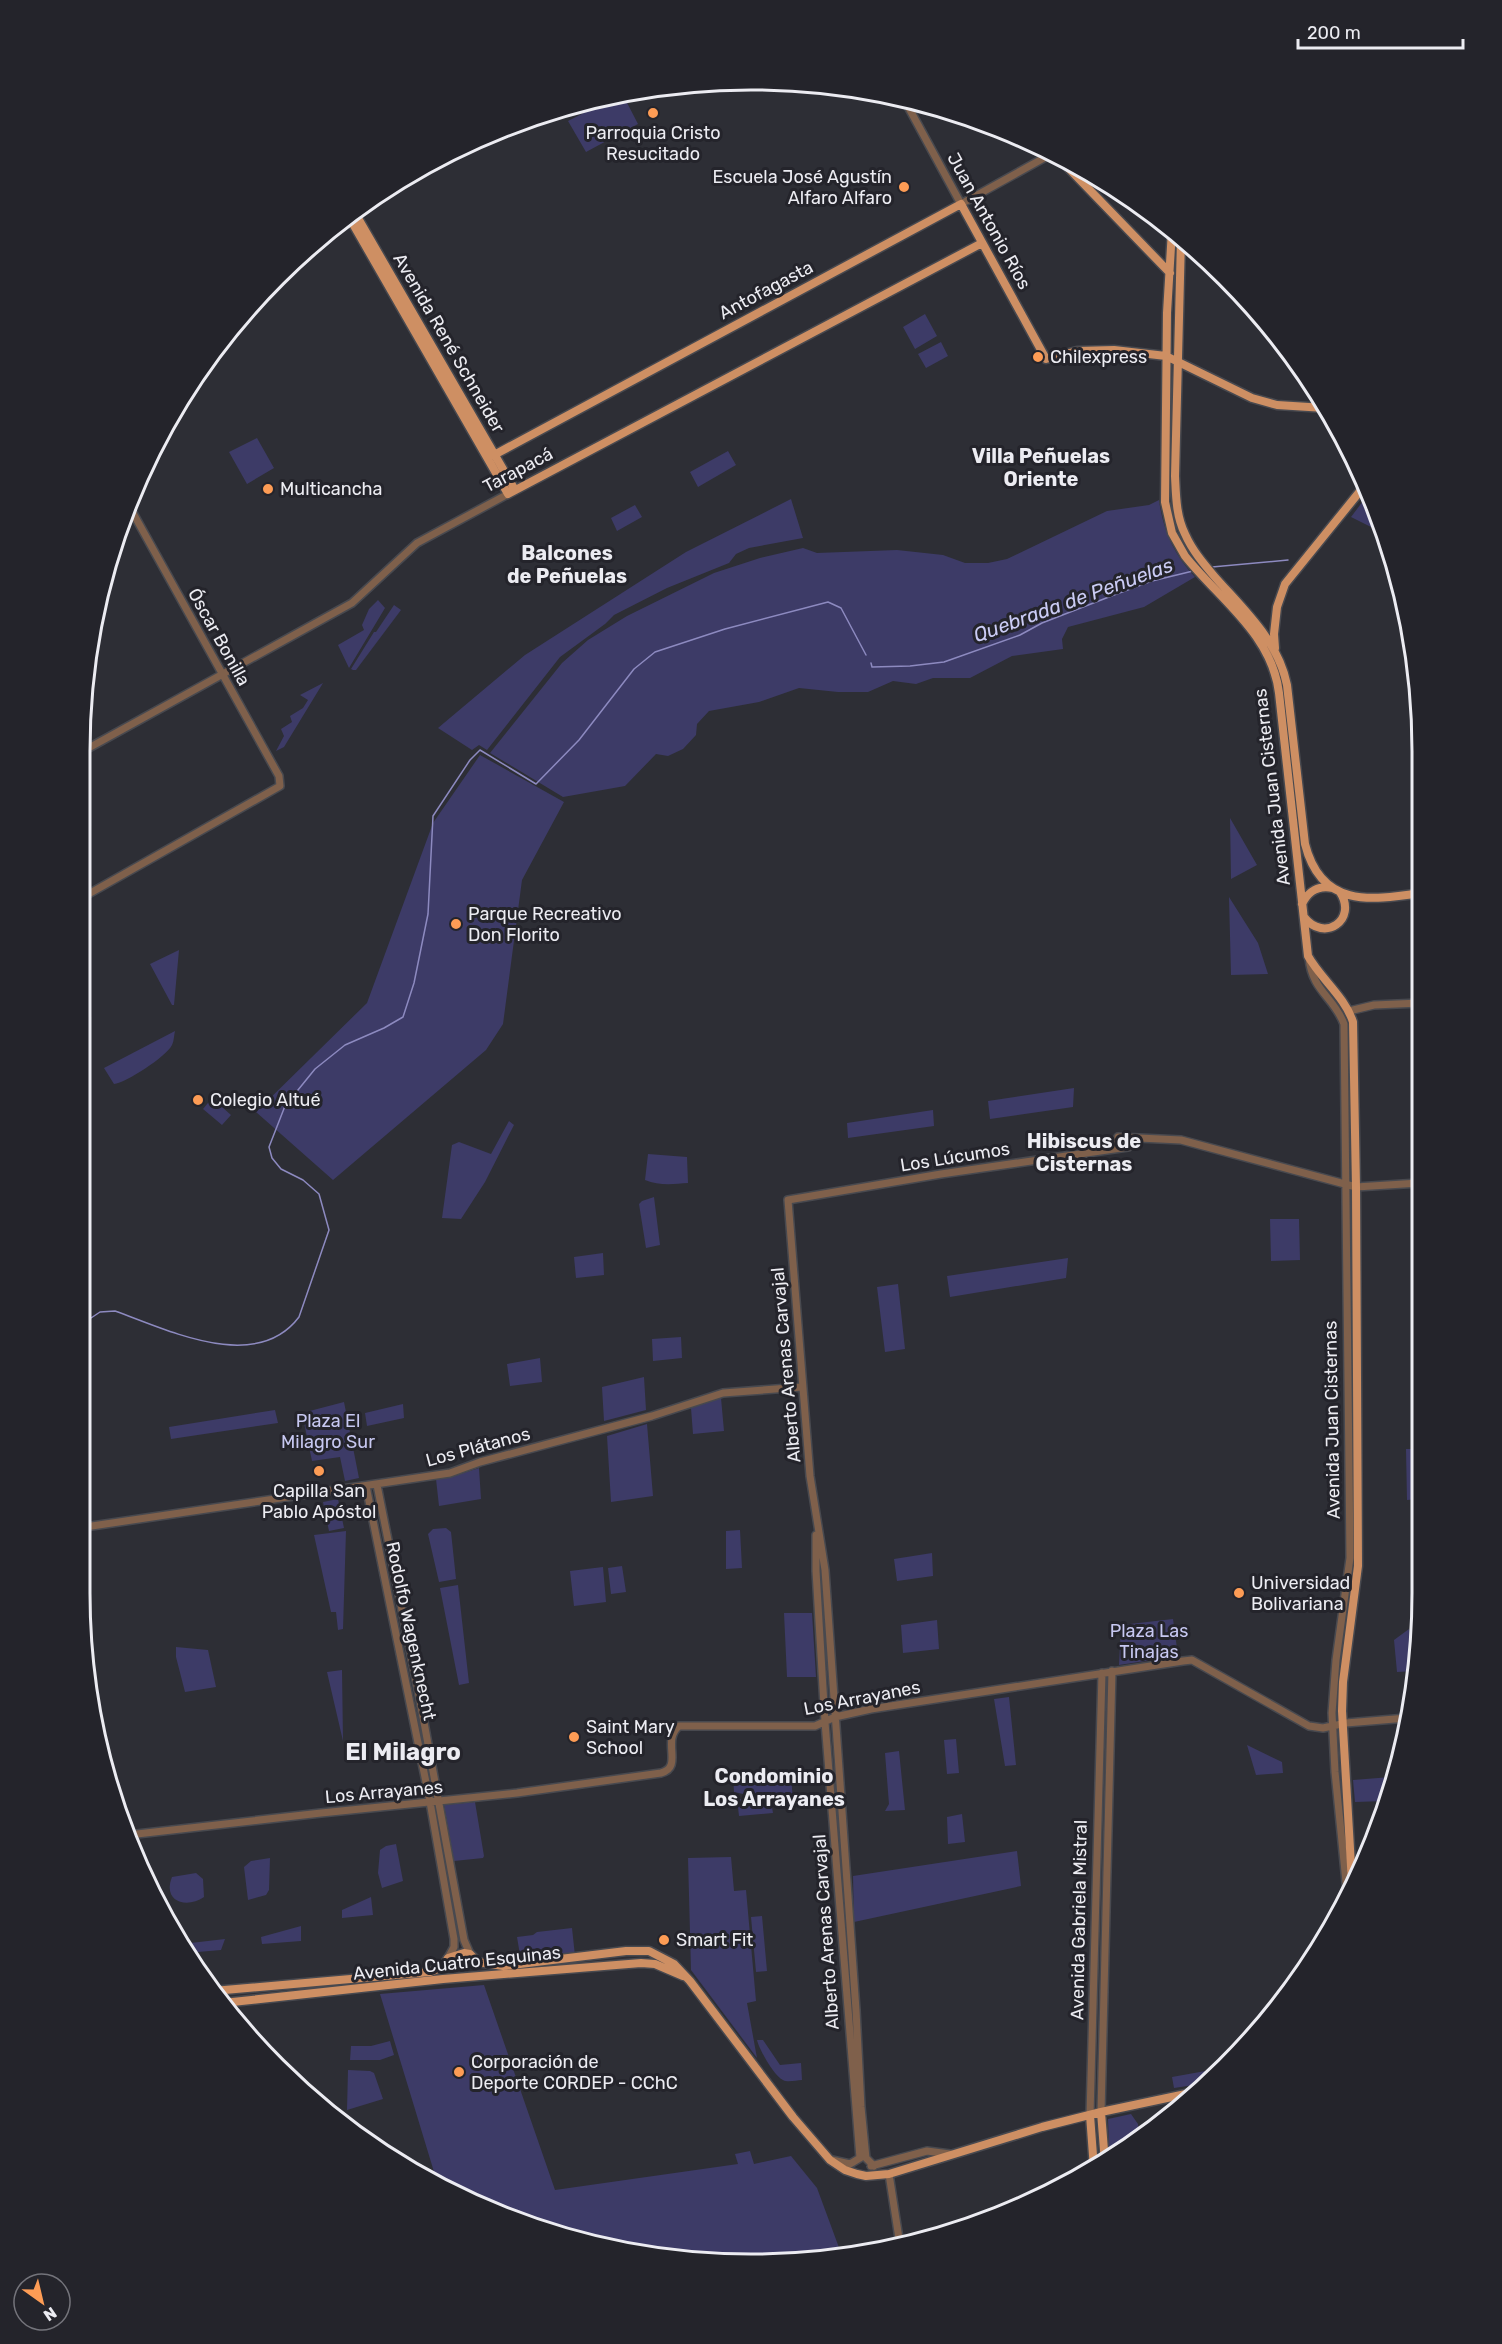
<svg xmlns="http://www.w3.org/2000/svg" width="1502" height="2344" viewBox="0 0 1502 2344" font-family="Rubik,sans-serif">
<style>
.green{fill:#3d3b67}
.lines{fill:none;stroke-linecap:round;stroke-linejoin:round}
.stream{stroke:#8d8ac0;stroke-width:1.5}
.minor-casing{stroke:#48494f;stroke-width:10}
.major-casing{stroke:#48494f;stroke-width:11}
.minor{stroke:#7f604b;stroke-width:7}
.major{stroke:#ce8f63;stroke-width:8}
.poi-dot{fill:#fd9c55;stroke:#24242b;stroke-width:2}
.labels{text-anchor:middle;stroke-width:6;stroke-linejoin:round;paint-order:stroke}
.poi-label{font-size:18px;fill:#ececf2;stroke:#24242b;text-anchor:start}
.street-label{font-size:18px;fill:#ececf2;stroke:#24242b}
.park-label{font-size:18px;fill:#c7c8f1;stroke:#24242b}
.neighbourhood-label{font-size:20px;font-weight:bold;fill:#ececf2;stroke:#24242b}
.water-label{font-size:20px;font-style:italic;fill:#cbccf5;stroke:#24242b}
.district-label{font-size:24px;font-weight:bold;fill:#ececf2;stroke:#24242b}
.rim{fill:none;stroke:#ececf2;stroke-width:3}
</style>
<rect width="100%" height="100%" fill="#2d2e35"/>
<!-- green -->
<path class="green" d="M623 95 638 124 586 152 568 121 615 97Z
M925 314 937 336 915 349 903 327Z
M941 342 948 356 926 368 918 354Z
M257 438 274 468 247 484 229 452Z
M728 451 736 465 698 487 690 472Z
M791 499 803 538 749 548 736 554 729 563 667 588 614 615 605 624 560 657 487 750 479 745 472 750 438 728 525 655 686 552Z
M1159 500C1163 530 1174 555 1195 577L1144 607 1068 627 1062 639 1063 649 1012 656 970 678H933L916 684 893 681 868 692H838L799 688 759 702 709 711 697 724 696 735 683 749 668 756 656 754 625 786 563 797 490 753 562 663 588 640 627 616 714 573 760 558 803 548 817 553 897 550 943 555 965 563H988L1007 559 1107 511 1149 505Z
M1363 501 1372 505 1383 533 1351 517Z
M635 505 642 517 617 531 611 518Z
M378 600 385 608 349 668 338 645 364 630 362 625 369 609Z
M394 605 401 610 356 670H353L351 669 374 632H376Z
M323 683 284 747 276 751 284 736 281 729 292 722 290 716 303 708 308 700 300 695Z
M480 755 564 802 522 880 503 1024 486 1050 333 1180 256 1112 367 1003 433 823Z
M1230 818 1257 865 1231 879Z
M1229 897 1258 943 1268 974 1231 975Z
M179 950 174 1005H172L150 964Z
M175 1031C174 1035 174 1041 172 1045 167 1056 126 1083 114 1084L104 1068Z
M1074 1088 1073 1107 990 1119 988 1101Z
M212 1098 231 1115 222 1125 203 1109Z
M933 1110 934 1126 848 1138 847 1123Z
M509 1121 514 1125 485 1182 461 1219 442 1218 452 1145 459 1142 491 1154Z
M648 1154 687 1157 688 1183C674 1184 659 1186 645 1180Z
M654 1197 660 1245 646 1248 639 1204 642 1201Z
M1270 1219H1299L1300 1260 1271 1261Z
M603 1253 604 1275 576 1278 574 1257Z
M1068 1258 1066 1278 950 1297 947 1276Z
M898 1284 905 1349 885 1352 877 1287Z
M681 1337 682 1358 653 1361 652 1339Z
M540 1358 542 1382 510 1386 507 1364Z
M644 1377 646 1410 604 1421 602 1387Z
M721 1398 724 1431 693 1434 691 1408Z
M344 1402 359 1478 345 1481 340 1457 312 1461 302 1413Z
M403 1404 404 1418 367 1426 365 1413Z
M275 1410 278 1423 171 1439 169 1427Z
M647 1424 653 1496 611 1502 607 1436Z
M1406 1449H1418V1499L1407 1500Z
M479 1468 481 1499 439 1506 436 1479 451 1477Z
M338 1499 344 1528 329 1531 323 1502Z
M446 1528 451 1532 456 1579 439 1582 428 1534 433 1529Z
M740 1530 742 1568 726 1569V1531Z
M346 1531 343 1629 338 1630 336 1612H331L314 1535Z
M932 1553 933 1576 897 1581 894 1559Z
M622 1566 626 1592 611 1594 608 1568Z
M603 1567 606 1602 574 1606 570 1571Z
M458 1585 469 1683 459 1685 440 1588Z
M784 1613H812L816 1677H787Z
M1173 1619 1178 1656 1119 1665 1121 1625Z
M937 1620 939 1649 903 1653 901 1625Z
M1409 1629 1414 1671 1397 1672 1394 1640Z
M176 1647 208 1650 216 1687 185 1692 176 1657Z
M342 1670 343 1741 327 1672Z
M1009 1697 1016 1765 1005 1766 994 1699Z
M956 1739 959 1773 947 1774 944 1740Z
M1247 1745 1282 1762 1283 1773 1256 1775Z
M899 1751 905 1810 885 1811 889 1804 885 1753Z
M787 1770 791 1774 793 1802 776 1801 734 1792 733 1775 735 1773Z
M1391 1777 1385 1801 1355 1802 1353 1780Z
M737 1799 752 1800 772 1807 773 1813 739 1816Z
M475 1802 484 1856 483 1858 454 1861 444 1805Z
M962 1814 965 1842 948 1844 947 1817Z
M396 1844 403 1881 382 1888 378 1873 380 1850 386 1846Z
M1017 1851 1021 1886 854 1922 853 1876Z
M731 1857 734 1891 746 1890 756 2001 747 2003 757 2058 691 1970 688 1858Z
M270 1858 269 1890 266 1895 248 1900 244 1867 251 1861Z
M196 1873 203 1879 204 1897C187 1909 162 1902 172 1877Z
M371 1897 373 1915 342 1918V1910Z
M762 1916 767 1971 756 1972 751 1917Z
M301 1926V1941L262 1944 261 1937Z
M572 1928 575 1956 521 1961 517 1937 533 1935 537 1932Z
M225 1939 221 1950 186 1953 182 1944Z
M484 1985 555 2190 738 2164 735 2154 750 2151 754 2164 791 2156 817 2188 841 2253 751 2264 620 2252 535 2229 454 2195 438 2185 380 1994Z
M757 2040H763L780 2065 801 2063 802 2080C796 2080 788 2083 783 2080 774 2076 759 2049 757 2040Z
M390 2041 394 2055 380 2060H350L351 2046H371Z
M1222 2068 1207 2083 1174 2088 1172 2077Z
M348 2070 370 2071 374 2073 383 2099 347 2110Z
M1131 2114 1138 2124 1139 2137 1123 2142 1124 2151 1118 2155 1109 2150 1108 2119Z"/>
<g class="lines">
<!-- stream -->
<path class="stream" d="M1212 567 1288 560
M871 663 872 667 910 666 944 662 1020 635 1042 623 1114 595 1152 581 1193 571
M85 1322 100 1312 115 1311C168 1330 256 1374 299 1317L329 1230 319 1194 303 1180 281 1169 272 1158 269 1147 285 1106 315 1069 345 1045 384 1028 403 1017 414 983 428 914 433 816 470 760 480 750 536 784 579 740 634 669 655 652 725 629 828 602 841 608 866 655"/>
<!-- minor casing -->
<g class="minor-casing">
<path id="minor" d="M807 83 809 88 815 84
M904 99 961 204 1053 153
M85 750 352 603 417 543 508 494
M85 896 280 786 279 776 128 504
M1309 958C1312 991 1334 997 1344 1024L1350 1558 1336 1660 1332 1713 1335 1772 1347 1892
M1349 1011 1374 1005 1420 1003
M1118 1147V1137L1181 1140 1356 1187 1419 1183
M377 1485 419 1695 464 1940 470 1954
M366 1486 430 1802 454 1939V1947L448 1958
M85 1527 450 1473 480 1462 652 1416 723 1393 802 1387
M816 1535V1571L825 1722 860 2158
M85 1670 101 1747
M128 1835 321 1813 517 1793 661 1773C684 1767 661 1741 679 1726H815L835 1717 871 1709 1183 1661 1192 1660 1309 1726 1323 1728 1346 1723 1407 1718
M1101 2112 1112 1671
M1090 2115 1102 1673
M832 2160 850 2164 860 2158
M871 2166 927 2151 950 2154
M874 2166 866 2158 861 2107 856 2010 825 1570 810 1476 788 1200 941 1174 1128 1147V1137
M889 2174 900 2245"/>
</g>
<!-- major casing -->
<g class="major-casing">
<path id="major" d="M1052 151 1170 273
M355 213 515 490
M349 217 508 494 982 243
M1172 230 1167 313 1165 502 1172 533 1185 556C1219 599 1272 634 1279 693L1308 956C1321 979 1345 997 1353 1022L1356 1187 1358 1566 1343 1682 1342 1711 1352 1883
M1181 239 1175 476C1176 496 1176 516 1185 534 1192 550 1203 563 1214 576 1243 609 1278 640 1287 685L1305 844C1321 907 1369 901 1420 893
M494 455 961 204 1046 359 1077 351 1114 350 1166 356 1252 398 1277 405 1325 408
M1275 648 1274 634 1277 607 1285 584 1365 485
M1302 904C1308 891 1319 885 1333 888
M1304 917C1324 943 1358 920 1340 892
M213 1991 430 1972 443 1967 448 1958 464 1953 470 1954 478 1962 503 1966 626 1951H649L674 1964 690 1981 793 2117 830 2160 845 2170 857 2174 866 2176 889 2174 1042 2127 1101 2112 1200 2091
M223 2003 443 1979 641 1963 655 1964 683 1976
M1101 2112 1105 2163
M1090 2115 1094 2169"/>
</g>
<!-- minor -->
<use href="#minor" class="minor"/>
<!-- major -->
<use href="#major" class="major"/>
</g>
<!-- markers -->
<g class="poi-dot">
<circle cx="653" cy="113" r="6"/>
<circle cx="904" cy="187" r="6"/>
<circle cx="1038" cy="357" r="6"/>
<circle cx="268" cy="489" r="6"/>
<circle cx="456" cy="924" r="6"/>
<circle cx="198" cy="1100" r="6"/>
<circle cx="319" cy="1471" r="6"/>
<circle cx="1239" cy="1593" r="6"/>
<circle cx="574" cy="1737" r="6"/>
<circle cx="664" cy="1940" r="6"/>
<circle cx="459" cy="2072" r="6"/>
</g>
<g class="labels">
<!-- poi labels -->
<g class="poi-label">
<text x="653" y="139" text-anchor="middle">Parroquia Cristo<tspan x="653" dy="21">Resucitado</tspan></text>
<text x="892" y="183" text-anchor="end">Escuela José Agustín<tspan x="892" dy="21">Alfaro Alfaro</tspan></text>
<text x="1050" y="363">Chilexpress</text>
<text x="280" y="495">Multicancha</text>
<text x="468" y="920">Parque Recreativo<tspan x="468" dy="21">Don Florito</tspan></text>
<text x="210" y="1106">Colegio Altué</text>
<text x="319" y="1497" text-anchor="middle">Capilla San<tspan x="319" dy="21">Pablo Apóstol</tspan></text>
<text x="1251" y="1589">Universidad<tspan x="1251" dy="21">Bolivariana</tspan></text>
<text x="586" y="1733">Saint Mary<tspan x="586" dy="21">School</tspan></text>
<text x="676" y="1946">Smart Fit</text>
<text x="471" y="2068">Corporación de<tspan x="471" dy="21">Deporte CORDEP - CChC</tspan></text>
</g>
<!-- street labels -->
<g class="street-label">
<text transform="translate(989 221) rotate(61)" y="6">Juan Antonio Ríos</text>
<text transform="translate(766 290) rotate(-28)" y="6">Antofagasta</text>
<text transform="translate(449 343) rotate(60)" y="6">Avenida René Schneider</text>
<text transform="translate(518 470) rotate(-28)" y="6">Tarapacá</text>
<text transform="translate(219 637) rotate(61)" y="6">Óscar Bonilla</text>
<text transform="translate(1272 787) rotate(-97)" y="6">Avenida Juan Cisternas</text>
<text transform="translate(955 1157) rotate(-9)" y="6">Los Lúcumos</text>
<text transform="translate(786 1365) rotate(-95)" y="6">Alberto Arenas Carvajal</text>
<text transform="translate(1332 1420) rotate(-91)" y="6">Avenida Juan Cisternas</text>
<text transform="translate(478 1447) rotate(-15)" y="6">Los Plátanos</text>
<text transform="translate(411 1631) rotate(78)" y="6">Rodolfo Wagenknecht</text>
<text transform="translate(862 1698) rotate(-11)" y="6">Los Arrayanes</text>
<text transform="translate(384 1792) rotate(-5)" y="6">Los Arrayanes</text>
<text transform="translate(1079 1920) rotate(-89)" y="6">Avenida Gabriela Mistral</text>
<text transform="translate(826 1932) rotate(-94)" y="6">Alberto Arenas Carvajal</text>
<text transform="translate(457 1963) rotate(-6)" y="6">Avenida Cuatro Esquinas</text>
</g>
<!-- park labels -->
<g class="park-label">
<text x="328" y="1427">Plaza El<tspan x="328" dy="21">Milagro Sur</tspan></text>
<text x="1149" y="1637">Plaza Las<tspan x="1149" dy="21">Tinajas</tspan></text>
</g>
<!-- neighbourhood labels -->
<g class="neighbourhood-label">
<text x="1041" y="463">Villa Peñuelas<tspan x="1041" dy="23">Oriente</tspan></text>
<text x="567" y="560">Balcones<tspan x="567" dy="23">de Peñuelas</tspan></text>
<text x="1084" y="1148">Hibiscus de<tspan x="1084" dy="23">Cisternas</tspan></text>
<text x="774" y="1783">Condominio<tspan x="774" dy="23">Los Arrayanes</tspan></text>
</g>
<!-- water labels -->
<g class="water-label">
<text transform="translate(1073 600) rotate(-20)" y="7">Quebrada de Peñuelas</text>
</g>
<!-- district labels -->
<g class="district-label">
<text x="403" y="1760">El Milagro</text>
</g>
</g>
<!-- crop -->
<path d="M0 0H1502V2344H0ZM751 90H751A661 661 0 0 1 1412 751V1593A661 661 0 0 1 751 2254H751A661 661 0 0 1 90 1593V751A661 661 0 0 1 751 90Z" fill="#24242b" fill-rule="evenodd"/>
<path class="rim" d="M751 90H751A661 661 0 0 1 1412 751V1593A661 661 0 0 1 751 2254H751A661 661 0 0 1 90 1593V751A661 661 0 0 1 751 90Z"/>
<!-- north arrow -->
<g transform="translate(42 2302) rotate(146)"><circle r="28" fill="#24242b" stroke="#74747b" stroke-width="1.5"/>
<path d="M0-4.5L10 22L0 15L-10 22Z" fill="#fd9c55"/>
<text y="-9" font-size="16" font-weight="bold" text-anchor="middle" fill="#ececf2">N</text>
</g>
<!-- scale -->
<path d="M1298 39v9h165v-9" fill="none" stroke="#ececf2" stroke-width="3"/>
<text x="1307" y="39" font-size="18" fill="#ececf2" stroke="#24242b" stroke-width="4.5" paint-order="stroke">200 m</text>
</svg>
